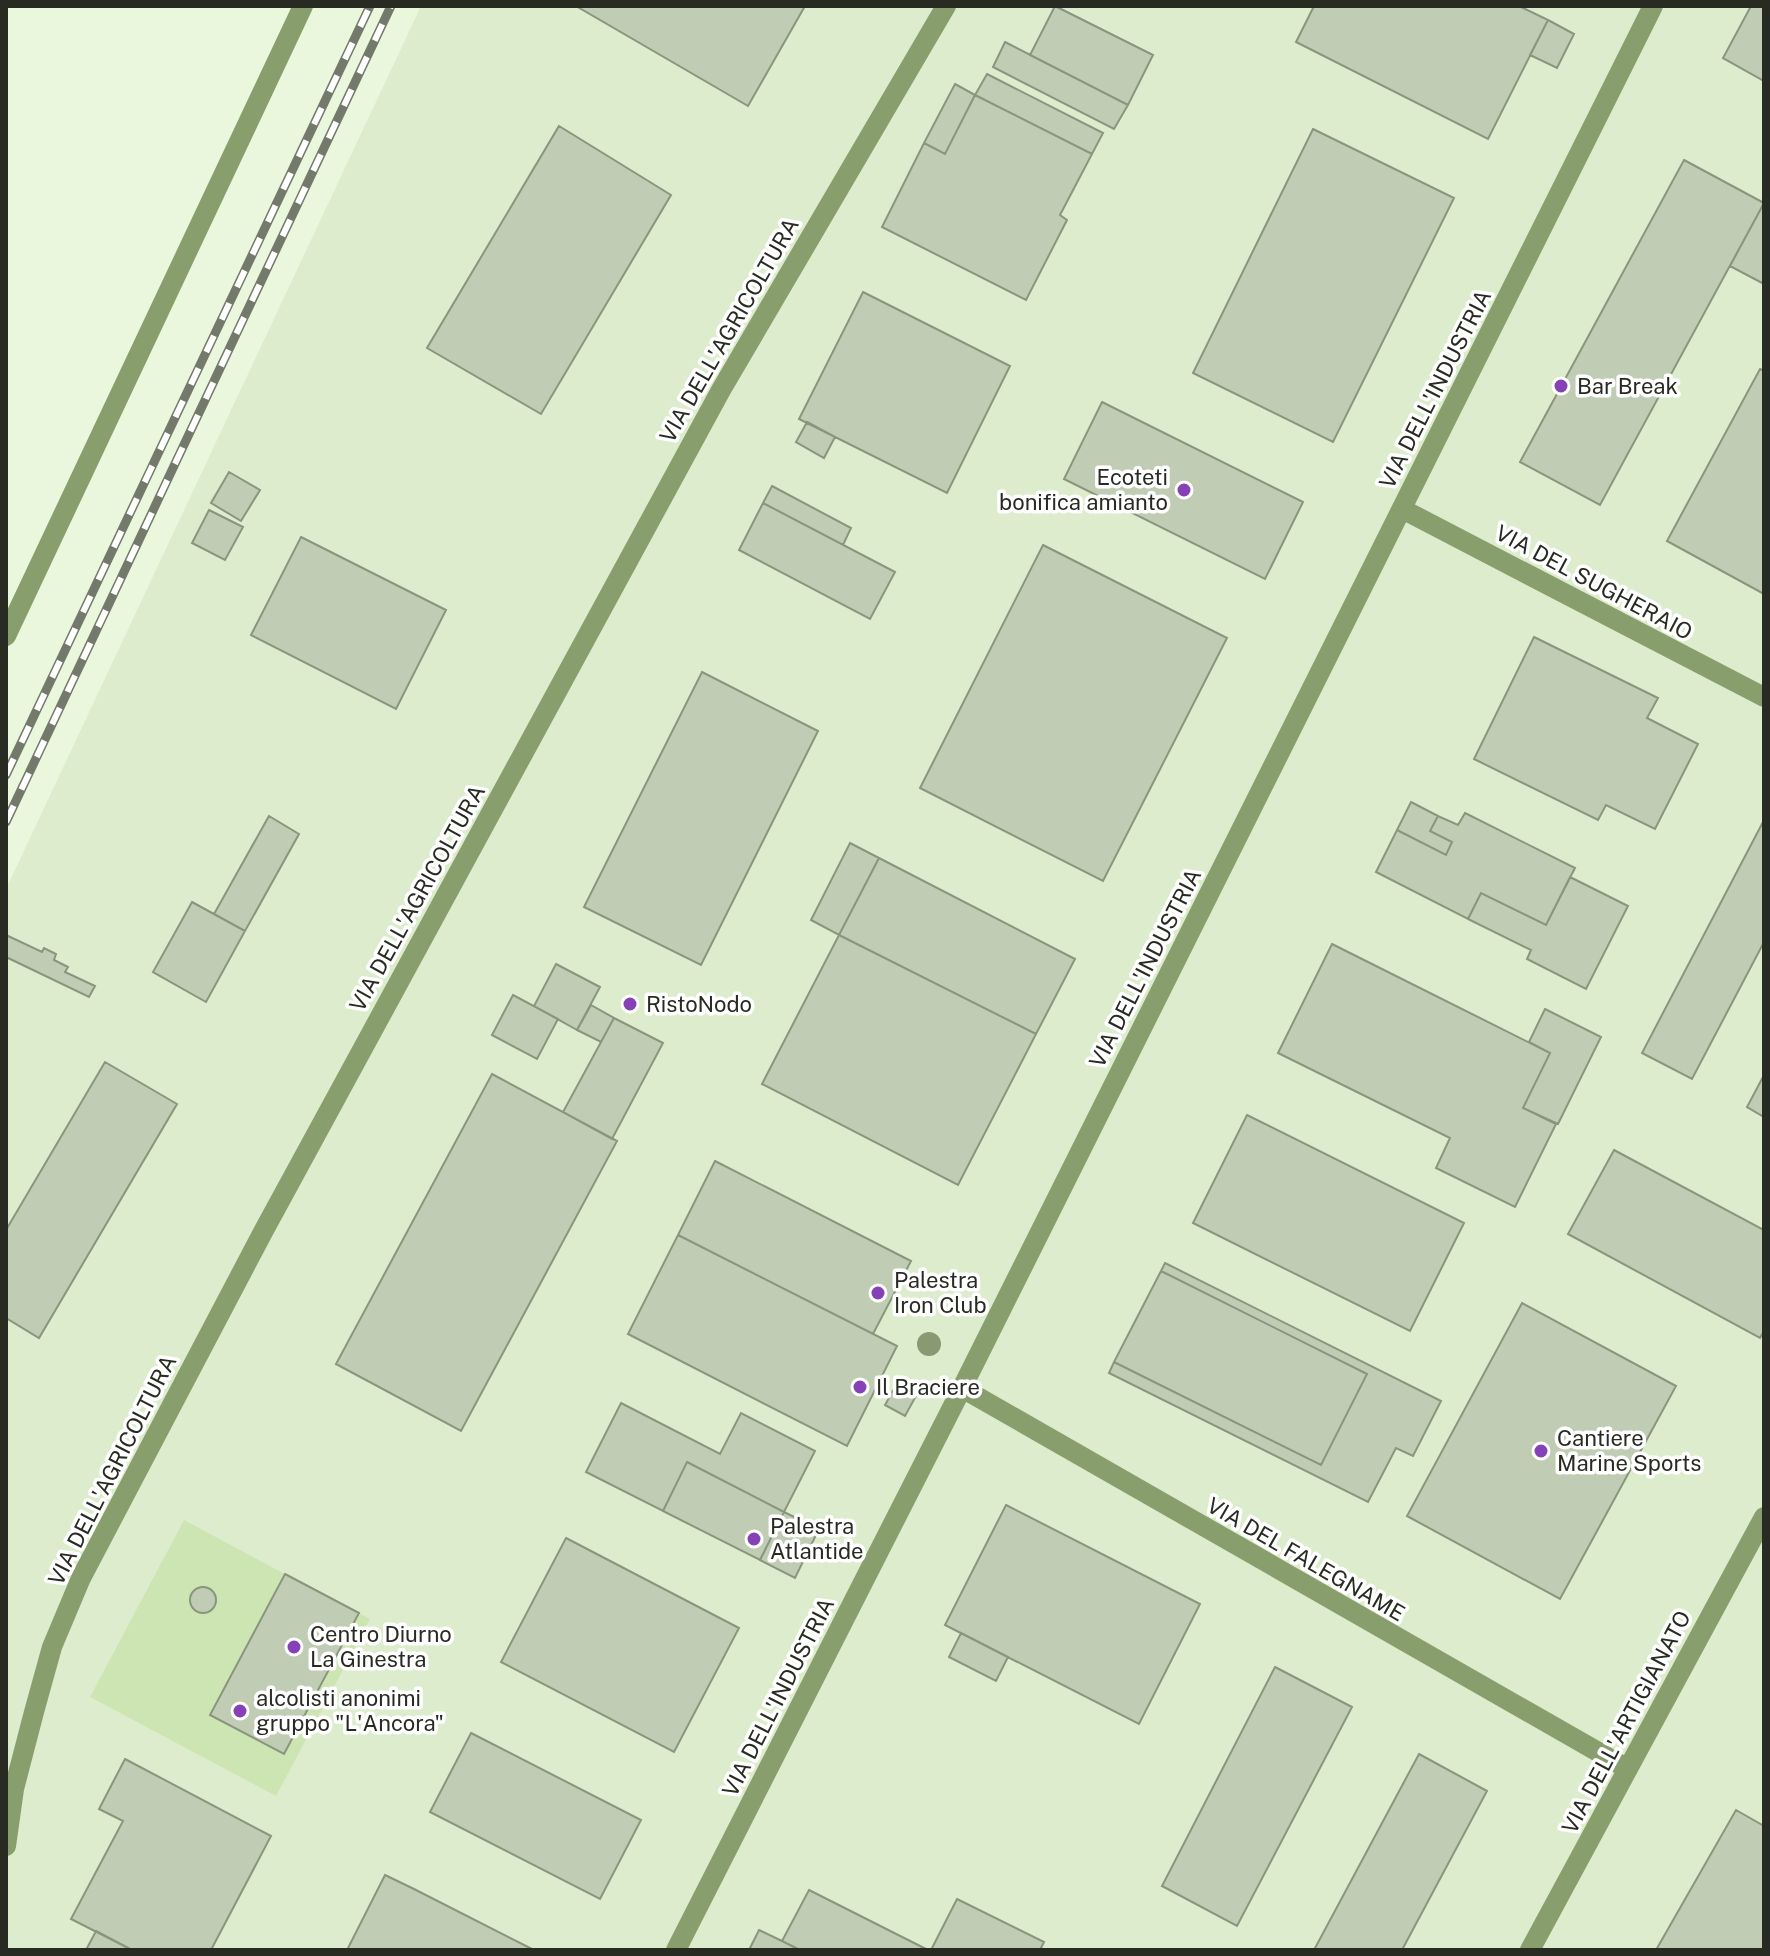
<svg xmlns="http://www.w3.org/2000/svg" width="1770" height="1956" viewBox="0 0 1770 1956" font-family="'Public Sans',sans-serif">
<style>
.built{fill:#ddeccc}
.green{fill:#cde5b3}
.building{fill:#c0ccb3;stroke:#89957d;stroke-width:2}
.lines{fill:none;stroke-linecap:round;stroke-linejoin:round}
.minor{stroke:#889f6d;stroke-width:20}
.rail-casing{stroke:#737a6b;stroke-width:9}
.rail{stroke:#fff;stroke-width:6;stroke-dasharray:18;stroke-linecap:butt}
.tree{fill:#899a72}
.poi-dot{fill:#8541b5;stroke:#fff;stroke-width:3}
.labels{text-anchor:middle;stroke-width:7;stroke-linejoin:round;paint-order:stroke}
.street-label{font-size:22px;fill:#272b22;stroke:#fff}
.poi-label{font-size:22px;fill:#272b22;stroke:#fff;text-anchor:start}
</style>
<rect width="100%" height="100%" fill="#ebf7dd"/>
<!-- built -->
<path class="built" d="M421 6H1764V1950H6V889Z"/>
<!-- green -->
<path class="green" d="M184 1520 285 1574 210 1715 283 1754 359 1613 370 1619 276 1796 90 1697Z"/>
<!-- building -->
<path class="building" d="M576 6H805L748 106Z
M1055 6 1153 55 1128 105 1030 55Z
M1314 6H1519L1548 20 1488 139 1296 42Z
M1751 6H1764V81L1723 58Z
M1548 20 1574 34 1557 68 1530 55Z
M1005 42 1128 105 1114 129 993 67Z
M987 74 1103 133 1092 154 975 95Z
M955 84 975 95 945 154 924 143Z
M975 95 1092 154 1060 215 1067 220 1026 300 882 227 924 143 945 154Z
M559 126 671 195 541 414 427 348Z
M1313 129 1454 198 1333 442 1193 373Z
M1684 160 1764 203 1600 505 1520 462Z
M1764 203V284L1730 266Z
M863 292 1010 366 947 493 799 419Z
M1760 369 1764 371V594L1667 541Z
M1102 402 1303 502 1265 579 1064 479Z
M807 422 835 437 824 458 796 442Z
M229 472 260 490 241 521 211 503Z
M772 486 851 528 843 545 763 503Z
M763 503 895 572 870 619 739 550Z
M209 510 243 527 225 560 192 543Z
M301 537 446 610 396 709 251 635Z
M1043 545 1227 638 1103 881 920 788Z
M1534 637 1658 698 1647 718 1698 744 1655 829 1606 805 1598 820 1474 759Z
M702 672 818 731 701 965 584 907Z
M1411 802 1438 816 1430 831 1452 842 1446 855 1397 830Z
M1465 813 1575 868 1546 925 1481 893 1468 919 1376 872 1397 830 1446 855 1452 842 1430 831 1438 816 1458 825Z
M269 816 299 834 245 931 214 914Z
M1764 820V942L1692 1079 1642 1053Z
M850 843 879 858 839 935 811 920Z
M879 858 1075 959 1036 1034 839 935Z
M1570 877 1628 906 1586 989 1527 959 1531 950 1468 919 1481 893 1546 925Z
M192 902 245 931 206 1002 153 972Z
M6 935 42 952 44 948 56 954 54 960 68 967 65 972 95 986 89 997 6 957Z
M839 935 1036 1034 958 1185 762 1084Z
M1332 944 1550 1053 1523 1108 1556 1124 1515 1207 1436 1168 1450 1138 1278 1053Z
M556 964 600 987 577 1030 534 1006Z
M513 995 558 1019 537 1059 492 1035Z
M591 1005 614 1018 601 1042 577 1030Z
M1545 1009 1601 1037 1558 1124 1523 1108 1550 1053 1529 1042Z
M614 1018 663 1043 612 1139 563 1112Z
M105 1062 177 1104 39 1338 6 1318V1230Z
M492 1074 617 1141 461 1431 336 1364Z
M1764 1075V1117L1747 1107Z
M1247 1115 1464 1223 1410 1331 1193 1223Z
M1614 1150 1764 1230V1331L1760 1338 1568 1234Z
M715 1161 911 1261 873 1334 678 1235Z
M678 1235 897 1346 847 1446 628 1334Z
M1165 1263 1441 1401 1413 1456 1396 1448 1368 1502 1109 1373 1114 1362 1321 1465 1367 1374 1161 1271Z
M1161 1271 1367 1374 1321 1465 1114 1362Z
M1522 1303 1676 1386 1560 1599 1407 1516Z
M896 1385 916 1396 905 1416 885 1405Z
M621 1403 720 1454 741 1413 815 1451 784 1512 687 1462 663 1511 586 1472Z
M687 1462 784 1512 760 1560 663 1511Z
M1006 1505 1200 1604 1139 1724 945 1625Z
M784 1512 819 1529 795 1578 760 1560Z
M566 1538 739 1628 674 1752 501 1662Z
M285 1574 359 1613 284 1754 210 1715Z
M190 1600a13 13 0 1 1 26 0a13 13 0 1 1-26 0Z
M961 1633 1008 1657 996 1681 949 1657Z
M1275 1667 1352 1707 1237 1926 1162 1886Z
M471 1733 641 1820 600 1899 430 1812Z
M1419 1754 1487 1791 1402 1950H1314Z
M125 1759 271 1836 211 1950H132L71 1919 123 1821 99 1809Z
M1736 1810 1764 1826V1950H1656Z
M385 1875 414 1889 534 1950H347Z
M809 1890 928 1950H800L782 1941Z
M957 1899 1044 1942 1040 1950H931Z
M759 1930 782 1941 800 1950H749Z
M96 1931 132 1950H86Z"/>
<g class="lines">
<!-- minor -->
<path class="minor" d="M1402 509 1764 697
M6 636 303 6
M962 1388 1628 1769
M6 1846 14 1789 34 1712 52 1647 81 1578 263 1232 721 390 946 6
M676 1950 962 1388 1653 6
M1530 1950 1764 1517"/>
<!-- rail casing -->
<g class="rail-casing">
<path id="rail" d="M6 775 370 6
M6 822 391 6"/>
</g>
<!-- rail -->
<use href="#rail" class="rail"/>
</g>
<!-- trees -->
<circle class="tree" cx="929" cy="1344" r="12"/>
<!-- markers -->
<g class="poi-dot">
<circle cx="1561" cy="386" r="8"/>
<circle cx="1184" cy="490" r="8"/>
<circle cx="630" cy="1004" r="8"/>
<circle cx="878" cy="1293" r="8"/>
<circle cx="860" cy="1387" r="8"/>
<circle cx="1541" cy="1451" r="8"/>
<circle cx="754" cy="1539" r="8"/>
<circle cx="294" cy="1647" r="8"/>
<circle cx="240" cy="1711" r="8"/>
</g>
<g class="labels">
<!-- street labels -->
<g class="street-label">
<text transform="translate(729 330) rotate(-60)" y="8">VIA DELL'AGRICOLTURA</text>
<text transform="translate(1435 389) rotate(-63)" y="8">VIA DELL'INDUSTRIA</text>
<text transform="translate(1594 582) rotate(28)" y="8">VIA DEL SUGHERAIO</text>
<text transform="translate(417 898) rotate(-61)" y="8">VIA DELL'AGRICOLTURA</text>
<text transform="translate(1145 968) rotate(-63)" y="8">VIA DELL'INDUSTRIA</text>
<text transform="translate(112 1470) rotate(-63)" y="8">VIA DELL'AGRICOLTURA</text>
<text transform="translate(1306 1559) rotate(30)" y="8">VIA DEL FALEGNAME</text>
<text transform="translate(778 1697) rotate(-63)" y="8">VIA DELL'INDUSTRIA</text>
<text transform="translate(1626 1722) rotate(-62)" y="8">VIA DELL'ARTIGIANATO</text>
</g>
<!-- poi labels -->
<g class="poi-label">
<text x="1577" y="394">Bar Break</text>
<text x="1168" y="485" text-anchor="end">Ecoteti<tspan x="1168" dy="25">bonifica amianto</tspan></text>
<text x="646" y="1012">RistoNodo</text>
<text x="894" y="1288">Palestra<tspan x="894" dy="25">Iron Club</tspan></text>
<text x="876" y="1395">Il Braciere</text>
<text x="1557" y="1446">Cantiere<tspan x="1557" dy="25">Marine Sports</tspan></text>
<text x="770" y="1534">Palestra<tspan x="770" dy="25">Atlantide</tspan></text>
<text x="310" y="1642">Centro Diurno<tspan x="310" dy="25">La Ginestra</tspan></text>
<text x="256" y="1706">alcolisti anonimi<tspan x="256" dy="25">gruppo "L'Ancora"</tspan></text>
</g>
</g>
<!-- border -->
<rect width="1770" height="1956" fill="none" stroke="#272b22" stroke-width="16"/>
</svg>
